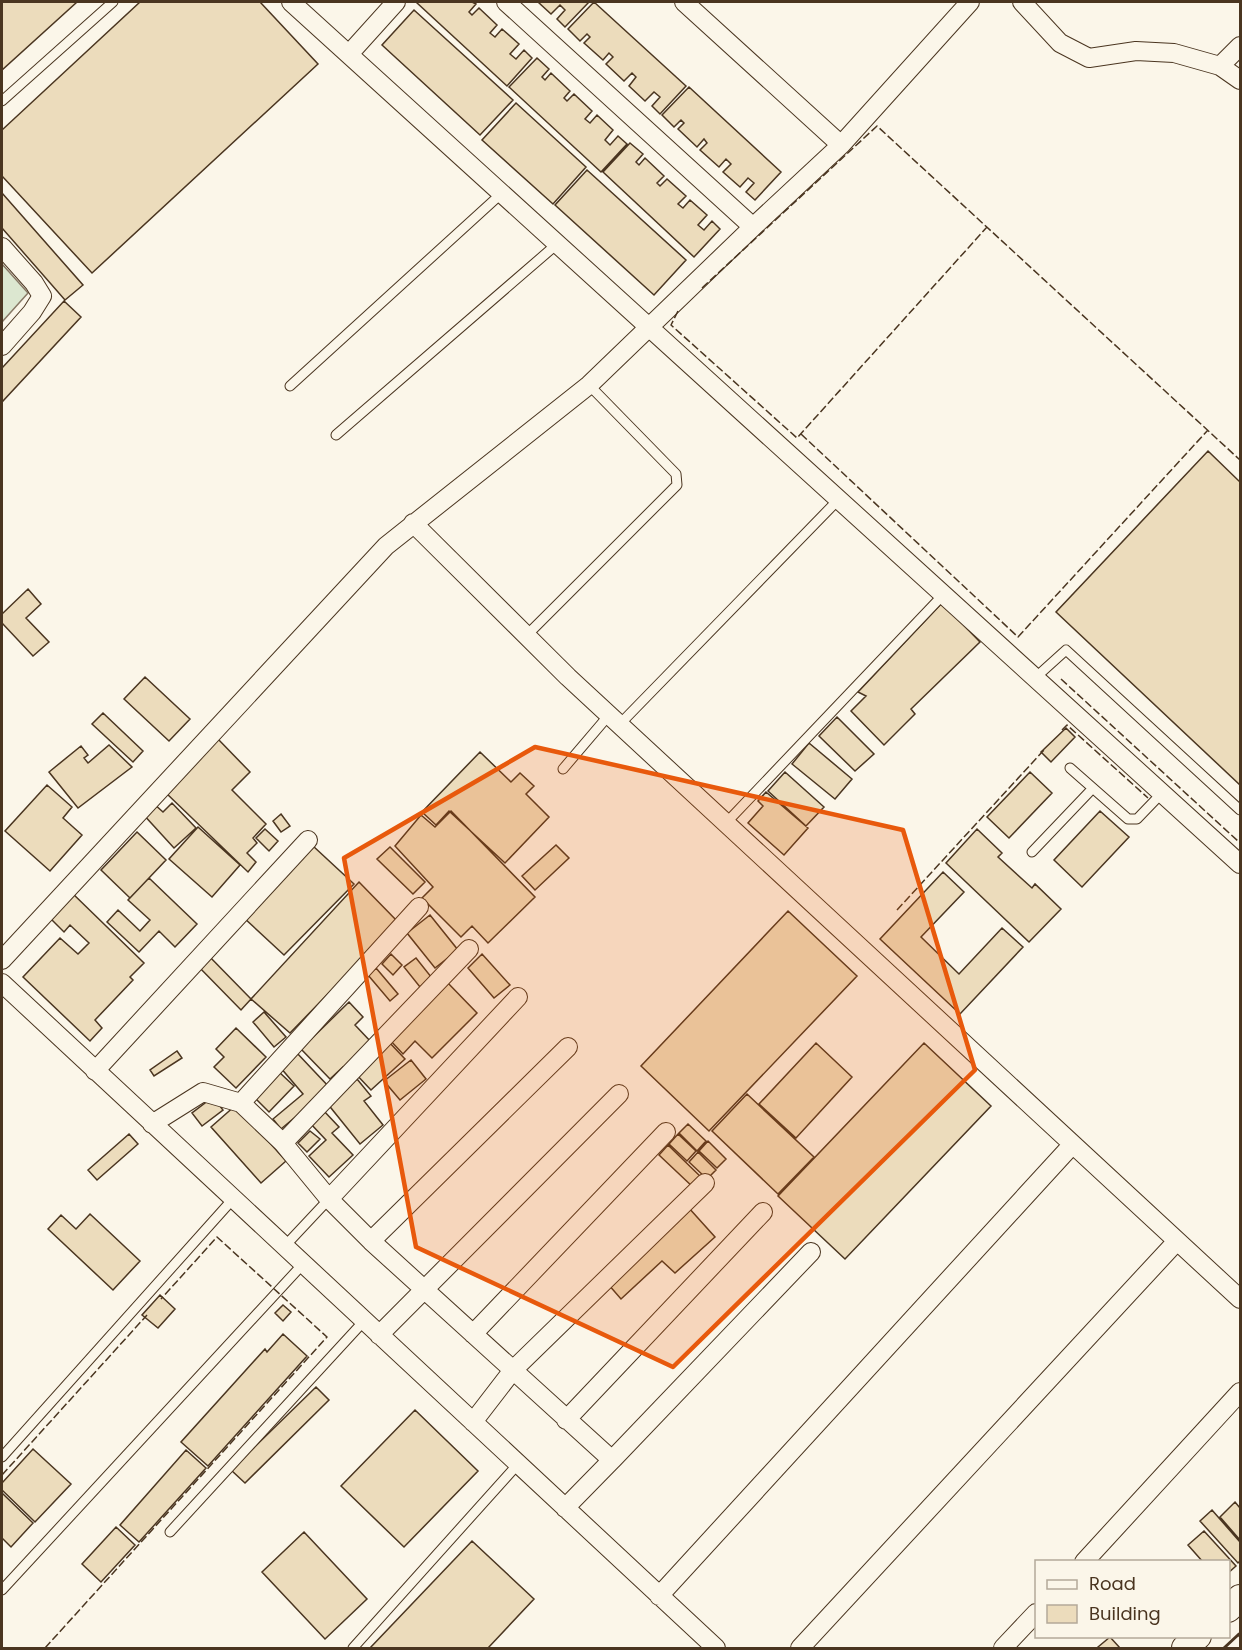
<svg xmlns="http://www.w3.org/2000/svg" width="1242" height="1650" viewBox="0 0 1242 1650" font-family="Poppins,sans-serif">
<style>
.green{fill:#dce7d0;stroke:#887966;stroke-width:1.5}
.building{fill:#ecdcbc;stroke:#4a3520;stroke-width:1.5}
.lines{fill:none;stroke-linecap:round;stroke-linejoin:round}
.service-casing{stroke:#4a3520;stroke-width:11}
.minor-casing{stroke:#4a3520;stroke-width:20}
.secondary-casing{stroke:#4a3520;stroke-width:28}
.service{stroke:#fbf6e9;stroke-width:9}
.minor{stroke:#fbf6e9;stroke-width:18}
.secondary{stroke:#fbf6e9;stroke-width:26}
.fence{stroke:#4a3520;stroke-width:1.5;stroke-dasharray:8 3;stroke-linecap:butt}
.wall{stroke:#4a3520;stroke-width:3}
.marked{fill:#e8590c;fill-opacity:0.2;stroke:#e8590c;stroke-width:4.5;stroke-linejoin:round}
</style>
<rect width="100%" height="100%" fill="#fbf6e9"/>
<!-- green -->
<path class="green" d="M2 264 28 293 2 322Z"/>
<!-- building -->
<path class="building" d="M2 2H77L2 70Z
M140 2H260L318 64 92 273 2 176V130Z
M416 2H472L476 4 469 12 472 15 479 8 497 25 490 33 495 37 502 29 519 44 510 54 516 59 524 50 532 58 507 86Z
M538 2H589L565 27 557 19 565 10 560 5 551 14Z
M594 2 686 86 660 114 652 106 660 97 654 92 645 101 629 86 636 77 632 73 624 81 606 64 613 57 609 53 603 60 584 43 590 37 587 34 580 41 568 29Z
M414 10 513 100 480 135 382 45Z
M537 58 549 69 542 77 545 80 551 73 570 91 564 98 567 101 574 94 592 111 585 119 590 123 597 115 613 130 605 140 610 145 618 136 627 144 601 172 509 87Z
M689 87 781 172 755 200 746 192 754 183 748 178 740 187 723 172 731 164 726 159 719 167 700 150 707 143 704 139 697 147 678 129 684 123 681 120 674 127 662 115Z
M516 103 586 167 553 204 482 140Z
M630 143 643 154 636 162 639 165 645 158 664 176 657 183 660 186 667 179 686 196 678 204 683 208 690 200 707 215 698 225 704 230 712 221 720 229 694 257 603 172Z
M587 170 686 260 654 295 555 205Z
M2 193 83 285 65 300 2 228Z
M64 301 81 317 2 402V368Z
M1208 451 1240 482V785L1056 612Z
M28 589 41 604 26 618 49 642 33 656 2 623V614Z
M942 603 980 642 911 709 915 714 884 745 851 711 866 696 858 692Z
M145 677 190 719 169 741 124 699Z
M103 713 143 751 133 762 92 724Z
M837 717 874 754 855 771 819 736Z
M1066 728 1075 737 1051 762 1041 752Z
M217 738 250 772 232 790 266 824 253 838 257 843 247 853 256 862 248 872 165 792Z
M809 743 852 779 835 799 792 764Z
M109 745 132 767 78 808 49 772 81 746 88 755 84 758 88 763Z
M480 752 511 782 520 773 534 786 526 794 549 817 505 863 449 811 436 825 422 812Z
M785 772 824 807 806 826 768 791Z
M1030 772 1052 793 1009 838 987 817Z
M47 785 72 807 63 818 82 835 50 871 5 831Z
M766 792 808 828 784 855 748 823 763 806 758 801Z
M153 803 163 812 172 803 196 828 174 848 142 813Z
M451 811 535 897 488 943 472 926 461 937 422 898 433 887 395 846 421 815 435 827Z
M1100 811 1129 837 1082 887 1054 860Z
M281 814 290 826 281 832 273 821Z
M198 827 240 865 212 897 169 859Z
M265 829 278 841 269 851 256 838Z
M977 829 1002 853 998 857 1032 888 1035 884 1061 909 1029 942 946 863Z
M137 832 166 860 130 898 101 870Z
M556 845 569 858 535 890 522 876Z
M313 846 354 884 284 955 243 917Z
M390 847 425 882 413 894 377 859Z
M943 872 964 892 921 937 959 974 1002 928 1023 947 960 1014 880 939Z
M149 878 197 924 175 947 159 931 139 952 107 922 118 910 140 931 150 920 128 900Z
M359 882 398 922 290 1033 251 999Z
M69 890 144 963 130 977 133 980 95 1020 102 1028 90 1041 23 977 60 938 78 954 89 943 70 925 64 932 46 914Z
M788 911 857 976 709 1131 641 1066Z
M430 915 458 950 435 968 407 933Z
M206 953 251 999 241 1010 196 964Z
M391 954 402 965 393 975 382 964Z
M482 954 510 985 494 998 468 968Z
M416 958 432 978 420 987 404 967Z
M376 968 398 994 390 1001 368 975Z
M445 980 477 1013 432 1058 415 1041 403 1054 389 1039Z
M349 1002 363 1017 355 1025 372 1043 345 1070 343 1067 330 1079 301 1049Z
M264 1012 286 1037 274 1047 253 1022Z
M236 1028 266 1057 236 1088 214 1067 224 1057 216 1049Z
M388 1041 405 1059 371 1090 354 1072Z
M816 1043 852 1077 796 1138 759 1104Z
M924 1043 991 1106 845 1259 778 1196Z
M177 1051 182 1058 154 1076 150 1070Z
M296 1052 330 1088 281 1129 273 1119 303 1094 280 1067Z
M411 1060 426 1079 400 1100 384 1081Z
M279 1072 294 1086 269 1112 256 1099Z
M357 1079 371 1096 364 1101 383 1125 360 1144 327 1103Z
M747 1094 814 1157 778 1194 712 1131Z
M213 1097 223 1110 202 1126 192 1113Z
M236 1105 286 1161 261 1183 211 1127Z
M323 1110 339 1127 332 1133 353 1155 329 1177 309 1156 326 1140 310 1123Z
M688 1124 706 1141 697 1151 679 1133Z
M310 1131 320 1139 307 1152 298 1143Z
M129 1134 138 1144 97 1180 88 1170Z
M678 1134 696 1151 687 1161 669 1144Z
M708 1141 726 1159 717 1168 699 1151Z
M668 1145 704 1180 695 1189 659 1155Z
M698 1152 716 1170 707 1179 689 1162Z
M688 1207 715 1237 675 1273 662 1261 621 1299 608 1284Z
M90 1214 140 1261 113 1290 48 1229 61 1215 76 1229Z
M160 1295 175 1309 158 1328 142 1315Z
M283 1305 291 1312 283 1321 275 1313Z
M283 1334 307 1356 208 1466 181 1442 265 1349 267 1352Z
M316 1387 329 1400 245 1483 231 1470Z
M415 1410 478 1471 404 1547 341 1486Z
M33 1449 71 1484 35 1522 2 1490V1483Z
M186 1450 206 1468 139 1542 120 1525Z
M2 1493 33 1523 11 1547 2 1538Z
M1235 1502 1240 1508V1540L1220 1517Z
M1212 1510 1240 1542V1561L1238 1563 1200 1521Z
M116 1527 135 1545 101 1582 82 1564Z
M1204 1531 1236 1566 1228 1573V1562H1203L1188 1545Z
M304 1532 367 1599 325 1639 262 1572Z
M472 1541 534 1599 488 1648H370Z
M1110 1637 1120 1648H1099L1098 1647Z"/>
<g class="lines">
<!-- service casing -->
<g class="service-casing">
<path id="service" d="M2 101 113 2
M290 386 502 193
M336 435 557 244
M526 636 677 485 676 474 589 385
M1035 678 1066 650 1240 810
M619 725 838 500
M1070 768 1128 819H1137L1162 793
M563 769 609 715
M727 822 943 595
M1032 852 1093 788
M284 1247 329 1199
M2 1457 233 1199
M170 1532 364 1321
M2 1590 303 1264
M353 1648 518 1464"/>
</g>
<!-- minor casing -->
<g class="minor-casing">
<path id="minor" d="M291 2 1240 864
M506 2 753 227
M684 2 841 145
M1022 2 1060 43 1089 58 1136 51 1174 53 1220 66 1240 80
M350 53 396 2
M1220 66 1240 46
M2 247 34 283 42 296 32 312 2 346
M413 523 568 677 1240 1299
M2 960 386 546 589 385 753 227 841 145 970 2
M2 983 716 1648
M95 1071 308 840
M241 1103 419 907
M152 1124 203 1092 241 1103 283 1143 329 1199 371 1241 612 1460 811 1252
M283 1143 469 949
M329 1199 518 997
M371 1241 568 1047
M473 1334 666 1132
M379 1335 619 1094
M566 1420 763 1212
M473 1422 513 1370 705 1183
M565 1508 612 1460
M1084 1562 1240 1392
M659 1596 1072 1145
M800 1648 1177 1241
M1003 1648 1036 1613"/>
</g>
<!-- secondary casing -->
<g class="secondary-casing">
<path id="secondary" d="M1228 1609 1240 1598
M1185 1648 1198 1636"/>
</g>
<!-- service -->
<use href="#service" class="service"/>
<!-- minor -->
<use href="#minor" class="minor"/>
<!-- secondary -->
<use href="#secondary" class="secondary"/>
<!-- fence -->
<path class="fence" d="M702 288 877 126 1240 460
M678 311 671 325 797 438 987 227
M801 434 1018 637 1208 430
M1061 679 1239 842
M1062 730 1067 725 1148 798
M897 910 1044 750
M2 1475 147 1315
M45 1648 327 1337 217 1237 161 1299"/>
<!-- wall -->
<path class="wall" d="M1224 1648 1239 1634 1240 1636"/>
</g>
<!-- marked area -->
<path class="marked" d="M535 747 903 830 975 1070 673 1367 416 1247 344 858Z"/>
<!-- border -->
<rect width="1242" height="1650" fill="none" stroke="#4a3520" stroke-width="6"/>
<!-- legend -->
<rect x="1035" y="1560" width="195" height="78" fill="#fbf6e9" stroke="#b4a999" stroke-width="1.5"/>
<rect x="1047" y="1580" width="30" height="9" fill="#fbf6e9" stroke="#b4a999" stroke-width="1.5"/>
<text x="1089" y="1590" font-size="18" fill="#4a3520">Road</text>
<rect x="1047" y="1605" width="30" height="18" fill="#ecdcbc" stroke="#b4a999" stroke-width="1.5"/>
<text x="1089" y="1620" font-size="18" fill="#4a3520">Building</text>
</svg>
